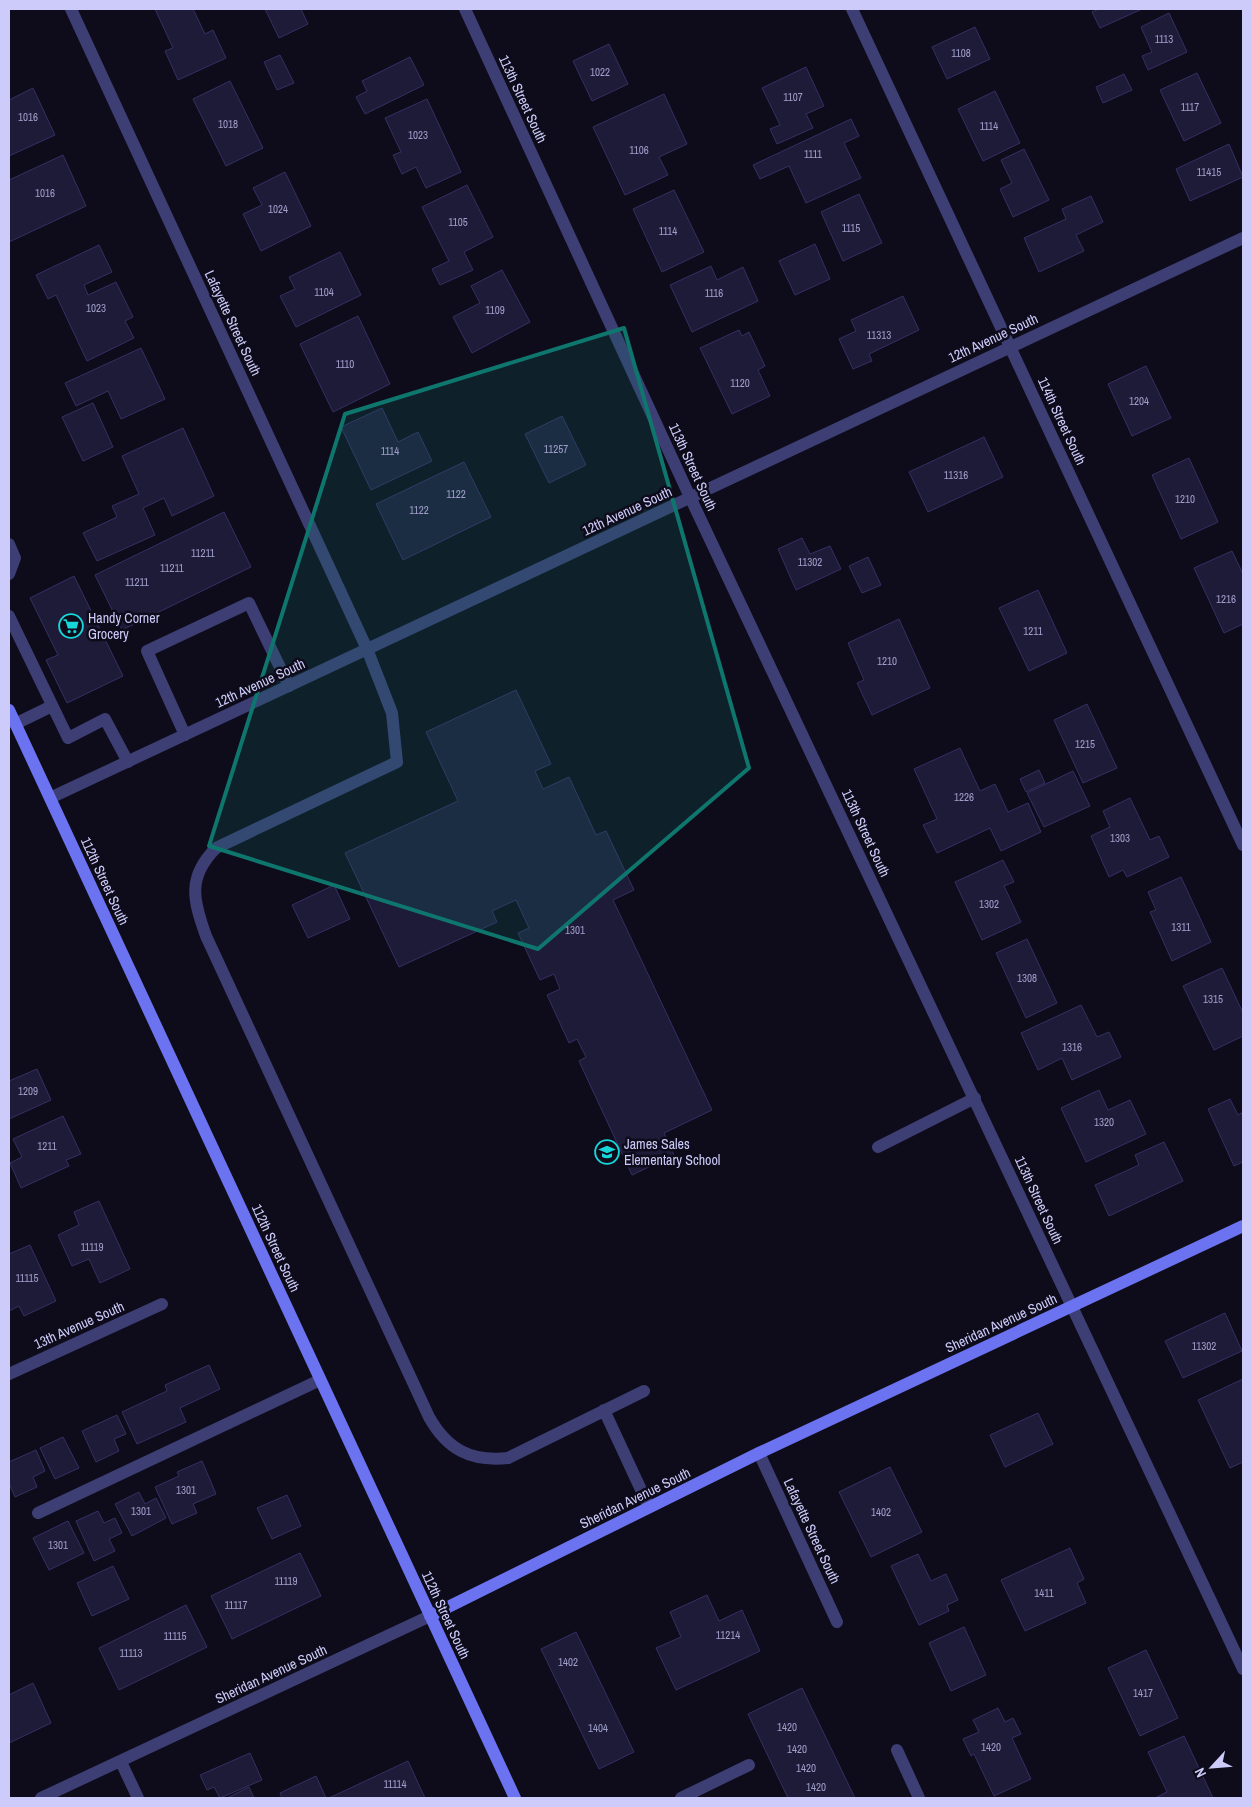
<svg xmlns="http://www.w3.org/2000/svg" width="1252" height="1807" viewBox="0 0 1252 1807" font-family="'Archivo Narrow',sans-serif">
<style>
.building{fill:#1e1b39;stroke:#352f63}
.lines{fill:none;stroke-linecap:round;stroke-linejoin:round}
.lane{stroke:#3c3e74;stroke-width:12}
.street{stroke:#3c3e74;stroke-width:12}
.secondary{stroke:#6c73f0;stroke-width:12}
.marked{fill:#0f766e;fill-opacity:0.2;stroke:#0f766e;stroke-width:4;stroke-linejoin:round}
.labels{text-anchor:middle;stroke-width:5;stroke-linejoin:round;paint-order:stroke}
.number-label{font-size:11px;fill:#a09fca}
.street-label{font-size:14px;fill:#cccbfa;stroke:#0e0c1a}
.poi-label{font-size:14px;fill:#cccbfa;stroke:#0e0c1a;text-anchor:start}
</style>
<rect width="100%" height="100%" fill="#0e0c1a"/>
<!-- building -->
<path class="building" d="M155 9H193L205 34 213 30 226 58 178 80 165 51 173 48Z
M265 9H301L308 24 279 38Z
M1099 9H1142L1100 28 1092 12Z
M1169 13 1187 52 1148 70 1142 56 1152 52 1141 27Z
M975 27 990 59 947 79 932 47Z
M609 44 628 84 592 101 573 61Z
M280 55 294 83 277 90 264 62Z
M410 57 424 85 365 114 356 97 367 91 362 81Z
M806 67 824 106 806 114 813 128 777 144 770 129 780 125 762 88Z
M1197 73 1221 123 1184 141 1160 90Z
M1124 74 1132 90 1103 103 1096 87Z
M230 81 263 148 226 166 193 99Z
M33 88 55 135 9 156V100Z
M995 91 1020 143 983 161 958 109Z
M664 94 687 144 659 157 668 175 625 195 593 127Z
M427 99 461 172 426 188 416 167 402 174 393 155 401 152 385 118Z
M851 119 859 136 844 143 861 178 806 203 789 166 760 179 753 165Z
M1229 144 1243 177 1190 201 1176 169Z
M1024 149 1049 200 1013 217 1000 189 1012 183 1001 160Z
M63 155 86 206 9 242V180Z
M285 172 311 226 261 251 243 214 262 205 253 188Z
M467 185 493 237 464 252 473 270 440 285 432 269 449 261 422 207Z
M674 190 704 252 662 272 633 209Z
M859 194 882 243 843 261 821 212Z
M1091 196 1103 222 1076 235 1084 251 1039 272 1024 238 1066 219 1062 209Z
M815 244 830 279 795 295 779 261Z
M99 245 112 272 84 285 88 295 116 282 133 317 125 321 134 338 87 361 56 295 48 299 36 275Z
M340 252 361 295 296 327 280 296 295 289 289 277Z
M711 266 717 280 743 267 758 301 692 332 670 285Z
M502 270 530 322 472 353 453 317 480 303 471 286Z
M903 296 919 330 869 354 872 361 853 369 839 339 856 331 851 320Z
M358 316 390 384 333 412 300 344Z
M739 330 742 336 749 332 765 366 758 370 770 396 732 414 700 348Z
M141 348 165 399 121 419 108 391 76 406 65 383Z
M1146 366 1171 418 1132 436 1108 384Z
M93 403 113 447 83 461 62 417Z
M382 408 398 442 418 432 432 461 371 490 341 427Z
M562 416 586 465 549 483 525 434Z
M183 428 214 496 172 516 164 498 143 508 155 535 97 561 83 533 117 517 112 506 139 494 122 456Z
M984 437 1003 477 928 512 909 472Z
M1189 458 1218 522 1181 539 1152 475Z
M464 462 491 517 403 560 376 504Z
M224 512 251 567 122 630 95 575Z
M802 538 810 554 830 546 841 569 796 590 778 549Z
M1232 551 1243 574V624L1224 633 1194 568Z
M868 557 881 585 862 593 849 566Z
M74 576 123 676 67 703 46 660 58 655 30 598Z
M1038 590 1067 653 1029 671 999 608Z
M899 619 930 688 872 715 857 683 864 680 848 643Z
M516 690 551 764 535 771 543 789 569 777 596 835 606 831 634 890 613 900 712 1110 664 1133 674 1155 632 1175 579 1061 586 1057 577 1039 569 1043 547 995 560 989 554 974 540 980 518 933 529 928 516 900 492 911 497 922 399 967 345 853 458 801 426 732Z
M1087 704 1117 768 1083 783 1054 720Z
M960 748 980 791 995 784 1008 812 1028 803 1041 832 1001 851 990 828 937 853 923 825 937 819 914 769Z
M1039 770 1045 783 1026 792 1020 779Z
M1073 771 1090 806 1044 827 1027 793Z
M1130 798 1150 840 1159 836 1169 857 1127 877 1123 870 1109 877 1091 836 1110 827 1103 811Z
M1003 860 1014 882 1004 886 1021 922 982 940 955 882Z
M1181 877 1211 942 1172 961 1150 912 1156 910 1148 892Z
M334 885 350 919 308 938 292 905Z
M1027 939 1057 1003 1026 1018 996 953Z
M1222 968 1243 1013V1036L1214 1050 1183 986Z
M1081 1005 1097 1037 1109 1032 1121 1057 1072 1080 1062 1058 1038 1070 1021 1033Z
M37 1069 51 1100 9 1119V1081Z
M1099 1090 1108 1110 1130 1100 1146 1134 1086 1162 1061 1108Z
M1230 1099 1238 1115 1243 1112V1162L1234 1166 1208 1109Z
M63 1116 81 1154 66 1160 69 1166 21 1188 10 1163 22 1157 13 1139Z
M1164 1142 1183 1181 1109 1216 1095 1185 1139 1165 1135 1155Z
M99 1201 130 1269 100 1283 89 1259 72 1266 58 1235 79 1225 74 1212Z
M30 1245 56 1301 24 1316 19 1306 9 1311V1254Z
M1225 1313 1242 1351 1183 1378 1165 1341Z
M209 1365 220 1389 180 1408 186 1422 137 1444 122 1412 167 1391 165 1385Z
M1243 1379V1462L1230 1468 1198 1400Z
M1038 1413 1053 1444 1005 1467 990 1435Z
M117 1415 126 1434 114 1439 119 1451 96 1462 82 1431Z
M63 1437 79 1468 55 1479 40 1448Z
M36 1450 45 1471 33 1477 37 1487 15 1497 9 1483V1462Z
M202 1461 216 1494 193 1504 197 1513 172 1524 155 1487 179 1476 177 1472Z
M890 1467 922 1532 871 1557 839 1492Z
M139 1492 145 1504 156 1498 166 1518 132 1536 115 1504Z
M287 1495 301 1526 272 1539 257 1508Z
M98 1511 104 1523 115 1518 122 1533 109 1539 115 1551 94 1561 76 1521Z
M68 1521 84 1553 49 1570 33 1538Z
M1070 1548 1084 1579 1077 1583 1086 1603 1025 1631 1001 1580Z
M300 1553 321 1596 232 1639 211 1596Z
M918 1554 931 1581 946 1574 958 1600 947 1605 949 1611 919 1625 891 1566Z
M113 1566 129 1599 92 1616 77 1583Z
M707 1595 719 1621 742 1610 760 1651 676 1690 656 1648 681 1637 670 1612Z
M186 1605 207 1647 119 1690 99 1648Z
M964 1627 986 1675 951 1691 929 1643Z
M576 1632 634 1752 599 1769 541 1649Z
M1146 1650 1178 1718 1140 1736 1108 1668Z
M33 1683 51 1723 9 1743V1695Z
M802 1688 855 1798H788L748 1714Z
M998 1708 1005 1722 1013 1718 1021 1734 1012 1738 1031 1779 994 1796 974 1754 971 1756 963 1739 979 1732 973 1720Z
M1184 1736 1213 1798H1155L1167 1792 1148 1752Z
M250 1753 262 1780 220 1798 214 1787 207 1790 200 1775Z
M408 1761 425 1798H329Z
M316 1776 326 1798H282L280 1793Z
M249 1787 254 1798H227Z"/>
<g class="lines">
<!-- lane -->
<path class="lane" d="M9 544 15 558 9 574
M9 616 68 738 105 719 128 762
M367 649 392 713 397 762 216 848C187 877 193 900 206 936L429 1417C447 1449 470 1462 508 1458L644 1391
M15 724 52 706
M185 735 147 651 249 603 289 686
M878 1147 975 1098
M604 1410 649 1507
M38 1513 320 1380
M681 1798 749 1765"/>
<!-- street -->
<path class="street" d="M71 9 367 649
M465 9 690 497 1243 1669
M852 9 1243 845
M50 798 1243 238
M9 1374 162 1304
M759 1453 837 1622
M897 1750 919 1798
M121 1762 138 1798
M41 1798 430 1616"/>
<!-- secondary -->
<path class="secondary" d="M9 710 515 1798
M430 1616 759 1453 1243 1226"/>
</g>
<!-- marked area -->
<path class="marked" d="M624 328 749 768 538 949 209 846 345 414Z"/>
<!-- icons -->
<defs>
<g id="supermarket-ring" transform="scale(1.25)"><circle r="9.5" fill="#0e0c1a" stroke="#17d6da" stroke-width="1.5"/><path d="M-6-5.5h2.5l.6 2H6L4.5 2H-2.5L-4.4-4H-6ZM-1.5 3.2a1.3 1.3 0 1 0 .1 0ZM3 3.2a1.3 1.3 0 1 0 .1 0Z" fill="#17d6da"/></g>
<g id="school-ring" transform="scale(1.25)"><circle r="9.5" fill="#0e0c1a" stroke="#17d6da" stroke-width="1.5"/><path d="M0-5L7-2L0 1L-7-2ZM-4 1L0 2.5L4 1V4Q0 6-4 4Z" fill="#17d6da"/></g>
</defs>
<g fill-rule="evenodd">
<use href="#supermarket-ring" x="71" y="626"/>
<use href="#school-ring" x="607" y="1152"/>
</g>
<g class="labels">
<!-- number labels -->
<g class="number-label">
<text x="1164" y="43">1113</text>
<text x="961" y="57">1108</text>
<text x="600" y="76">1022</text>
<text x="793" y="101">1107</text>
<text x="1190" y="111">1117</text>
<text x="28" y="121">1016</text>
<text x="228" y="128">1018</text>
<text x="989" y="130">1114</text>
<text x="418" y="139">1023</text>
<text x="639" y="154">1106</text>
<text x="813" y="158">1111</text>
<text x="1209" y="176">11415</text>
<text x="45" y="197">1016</text>
<text x="278" y="213">1024</text>
<text x="458" y="226">1105</text>
<text x="851" y="232">1115</text>
<text x="668" y="235">1114</text>
<text x="324" y="296">1104</text>
<text x="714" y="297">1116</text>
<text x="96" y="312">1023</text>
<text x="495" y="314">1109</text>
<text x="879" y="339">11313</text>
<text x="345" y="368">1110</text>
<text x="740" y="387">1120</text>
<text x="1139" y="405">1204</text>
<text x="556" y="453">11257</text>
<text x="390" y="455">1114</text>
<text x="956" y="479">11316</text>
<text x="456" y="498">1122</text>
<text x="1185" y="503">1210</text>
<text x="419" y="514">1122</text>
<text x="203" y="557">11211</text>
<text x="810" y="566">11302</text>
<text x="172" y="572">11211</text>
<text x="137" y="586">11211</text>
<text x="1226" y="603">1216</text>
<text x="1033" y="635">1211</text>
<text x="887" y="665">1210</text>
<text x="1085" y="748">1215</text>
<text x="964" y="801">1226</text>
<text x="1120" y="842">1303</text>
<text x="989" y="908">1302</text>
<text x="1181" y="931">1311</text>
<text x="575" y="934">1301</text>
<text x="1027" y="982">1308</text>
<text x="1213" y="1003">1315</text>
<text x="1072" y="1051">1316</text>
<text x="28" y="1095">1209</text>
<text x="1104" y="1126">1320</text>
<text x="47" y="1150">1211</text>
<text x="92" y="1251">11119</text>
<text x="27" y="1282">11115</text>
<text x="1204" y="1350">11302</text>
<text x="186" y="1494">1301</text>
<text x="141" y="1515">1301</text>
<text x="881" y="1516">1402</text>
<text x="58" y="1549">1301</text>
<text x="286" y="1585">11119</text>
<text x="1044" y="1597">1411</text>
<text x="236" y="1609">11117</text>
<text x="728" y="1639">11214</text>
<text x="175" y="1640">11115</text>
<text x="131" y="1657">11113</text>
<text x="568" y="1666">1402</text>
<text x="1143" y="1697">1417</text>
<text x="787" y="1731">1420</text>
<text x="598" y="1732">1404</text>
<text x="991" y="1751">1420</text>
<text x="797" y="1753">1420</text>
<text x="806" y="1772">1420</text>
<text x="395" y="1788">11114</text>
<text x="816" y="1791">1420</text>
</g>
<!-- street labels -->
<g class="street-label">
<text transform="translate(523 99) rotate(65)" y="5">113th Street South</text>
<text transform="translate(233 323) rotate(65)" y="5">Lafayette Street South</text>
<text transform="translate(993 338) rotate(-25)" y="5">12th Avenue South</text>
<text transform="translate(1062 421) rotate(65)" y="5">114th Street South</text>
<text transform="translate(693 467) rotate(65)" y="5">113th Street South</text>
<text transform="translate(627 511) rotate(-25)" y="5">12th Avenue South</text>
<text transform="translate(260 683) rotate(-25)" y="5">12th Avenue South</text>
<text transform="translate(866 833) rotate(65)" y="5">113th Street South</text>
<text transform="translate(105 881) rotate(65)" y="5">112th Street South</text>
<text transform="translate(1039 1200) rotate(65)" y="5">113th Street South</text>
<text transform="translate(276 1248) rotate(65)" y="5">112th Street South</text>
<text transform="translate(1001 1323) rotate(-25)" y="5">Sheridan Avenue South</text>
<text transform="translate(79 1325) rotate(-24)" y="5">13th Avenue South</text>
<text transform="translate(635 1498) rotate(-26)" y="5">Sheridan Avenue South</text>
<text transform="translate(812 1531) rotate(65)" y="5">Lafayette Street South</text>
<text transform="translate(446 1615) rotate(65)" y="5">112th Street South</text>
<text transform="translate(271 1674) rotate(-25)" y="5">Sheridan Avenue South</text>
</g>
<!-- poi labels -->
<g class="poi-label">
<text x="88" y="623">Handy Corner<tspan x="88" dy="16">Grocery</tspan></text>
<text x="624" y="1149">James Sales<tspan x="624" dy="16">Elementary School</tspan></text>
</g>
</g>
<!-- border -->
<rect width="1252" height="1807" fill="none" stroke="#cccbfa" stroke-width="20"/>
<!-- north arrow -->
<g transform="translate(1212 1767) rotate(244)" stroke="#0e0c1a" stroke-width="4" paint-order="stroke">
<path d="M0-4L9 19L0 12L-9 19Z" fill="#cccbfa"/>
<text y="-8" font-size="14" font-weight="bold" text-anchor="middle" fill="#cccbfa">N</text>
</g>
</svg>
